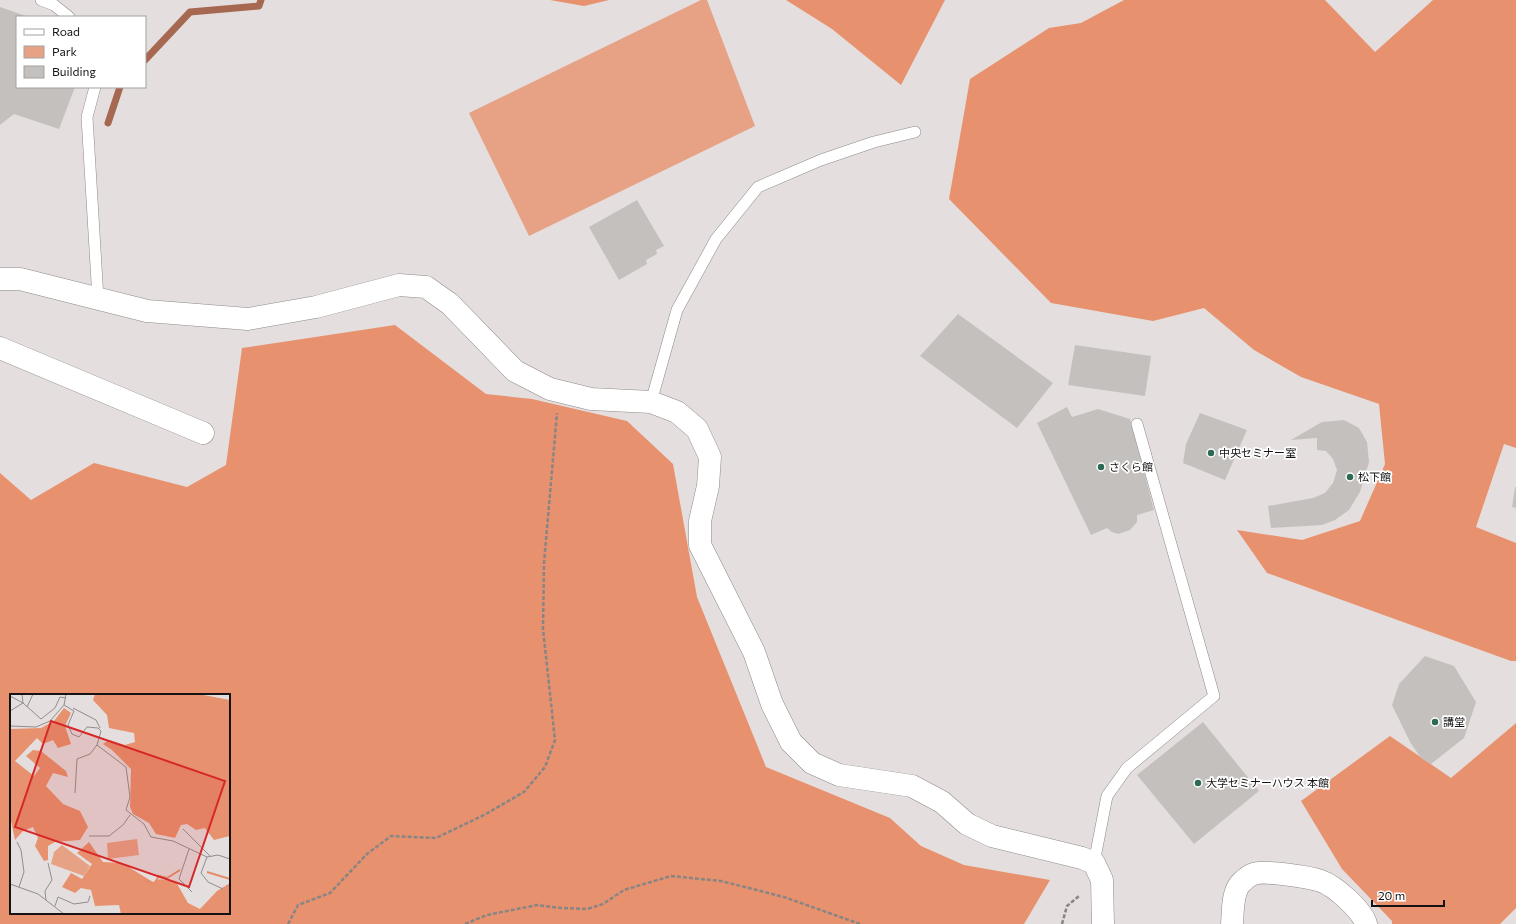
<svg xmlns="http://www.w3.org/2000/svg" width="1516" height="924" viewBox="0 0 1516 924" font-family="Commissioner,'Noto Sans JP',sans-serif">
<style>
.green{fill:#e7a185}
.forest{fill:#e8916e;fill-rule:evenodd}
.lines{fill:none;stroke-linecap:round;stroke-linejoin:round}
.stream{stroke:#a66850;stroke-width:7}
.building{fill:#c4c0be}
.service-casing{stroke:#8e8a88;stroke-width:12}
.minor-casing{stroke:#8e8a88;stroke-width:23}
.path{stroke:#888584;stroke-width:2.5;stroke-dasharray:4 2;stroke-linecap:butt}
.service{stroke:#fff;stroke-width:11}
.minor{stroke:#fff;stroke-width:22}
.poi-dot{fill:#2d6a55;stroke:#fff;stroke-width:1.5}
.labels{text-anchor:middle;stroke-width:3.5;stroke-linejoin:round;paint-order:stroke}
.poi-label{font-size:11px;fill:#151313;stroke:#fff;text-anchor:start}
.inset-river{fill:none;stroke:#e48d6a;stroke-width:2}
.inset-road{fill:none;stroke:#918d8d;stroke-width:1}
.view{fill:#d62828;fill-opacity:0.15;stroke:#d62828;stroke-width:2}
.inset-edge{fill:none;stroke:#151313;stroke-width:2}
</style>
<rect width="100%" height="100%" fill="#e4dfde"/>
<!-- green -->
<path class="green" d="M701 0H707L755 126 529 236 469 113Z"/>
<!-- forest -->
<path class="forest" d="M550 0H609L584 6Z
M786 0H945L901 85 832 29Z
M1124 0H1325L1375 52 1433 0H1516V448L1504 444 1476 527 1516 543V661H1511L1267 573 1237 530 1302 540 1360 521 1385 464 1379 404 1301 377 1254 350 1204 308 1153 321 1051 303 949 199 970 79 1049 28 1081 23Z
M395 325 486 394 532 399 627 421 673 464 697 597 766 767 890 818 921 846 964 865 1050 880 1024 924H0V473L31 500 94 463 187 487 226 465 242 348ZM11 695H229V913H11Z
M1516 723V908L1500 924H1392V921L1342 869 1301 801 1390 736 1451 778Z"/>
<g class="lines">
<!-- stream -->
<path class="stream" d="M145 60 190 12 259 6 261 0
M108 123 120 87"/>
</g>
<!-- building -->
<path class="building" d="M0 7 29 17H17V87H75L59 129 14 114 0 125Z
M637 200 664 246 656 250 657 254 646 260 647 264 619 280 589 227Z
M958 314 1053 383 1017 428 920 356Z
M1075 345 1151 356 1145 396 1068 385Z
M1067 407 1072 417 1098 409 1130 419 1154 510 1137 515V522L1130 530 1118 534 1112 532 1107 528 1091 535 1037 423Z
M1200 413 1247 430 1225 480 1183 463 1186 444Z
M1344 420 1359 428 1367 442 1369 462 1360 492 1349 510 1335 520 1322 525 1271 528 1268 506 1313 498 1325 493 1333 483 1337 470 1333 459 1326 451 1317 450V438L1291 440 1322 422Z
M1515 487H1516V508L1512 507Z
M1425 656 1454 666 1476 702 1464 738 1431 764 1421 758 1410 742 1392 705 1399 684Z
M1203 722 1259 791 1194 844 1137 775Z"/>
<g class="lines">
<!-- service casing -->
<g class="service-casing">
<path id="service" d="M41 0 54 5 69 17
M95 87 87 117 98 299
M651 402 677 310 716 239 758 187 821 160 874 142 915 132
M1094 863 1107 796 1127 768 1214 696 1137 424"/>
</g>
<!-- minor casing -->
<g class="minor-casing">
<path id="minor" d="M0 279H20L147 311 248 319 316 307 399 285 426 287 450 304 515 371 550 389 591 399 651 402 677 412 697 429 710 457 708 486 700 521V545L754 652 772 704 791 742 812 763 839 775 912 786 942 802 967 824 992 836 1082 858 1094 863 1102 880 1103 924
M0 348 203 433
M1232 924C1233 912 1232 892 1241 883 1244 880 1250 875 1254 874 1263 870 1310 877 1321 881 1335 886 1362 910 1366 924"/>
</g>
<!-- path -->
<path class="path" d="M288 924 298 905 330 893 367 854 391 836 436 838 484 815 524 792 545 767 555 740 543 629 544 563 557 413
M465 924 487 915 537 905 561 908 587 909 603 904 624 890 671 876 721 881 784 897 860 924
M1062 924 1067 906 1079 896"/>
<!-- service -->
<use href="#service" class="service"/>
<!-- minor -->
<use href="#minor" class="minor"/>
</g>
<!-- markers -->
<g class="poi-dot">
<circle cx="1211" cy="453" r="4"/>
<circle cx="1101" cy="467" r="4"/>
<circle cx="1350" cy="477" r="4"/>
<circle cx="1435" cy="722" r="4"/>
<circle cx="1198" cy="783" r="4"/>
</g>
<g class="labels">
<!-- poi labels -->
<g class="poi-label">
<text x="1219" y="457">中央セミナー室</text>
<text x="1109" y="471">さくら館</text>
<text x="1358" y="481">松下館</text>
<text x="1443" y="726">講堂</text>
<text x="1206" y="787">大学セミナーハウス 本館</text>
</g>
</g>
<!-- overview -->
<g transform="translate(10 694)">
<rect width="220" height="220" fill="#e4dfde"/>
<path d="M127 145 129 161 98 165 97 149ZM52 151 80 172 74 182 41 170 44 158Z" fill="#e7a185"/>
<path d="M85 0H188L220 6V142L204 146 195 134 186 136 177 130 171 131 165 144 146 140 139 129 123 120 120 113 121 75 102 56 93 50 99 46 115 51 125 48 124 39 99 34 97 21 83 6ZM54 14 61 19 55 32 61 50 48 54 43 46 33 50 27 44 5 67 24 82 30 74 16 62 23 56 31 57 56 77 58 83 43 79 36 92 53 110 70 117 78 133 70 146 45 148 38 152V166L34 167 25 152 28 144 23 133 13 137 5 146 0 122V35L31 34 44 27ZM79 148 93 168 112 169 143 188 150 185 166 188 178 209 190 215 207 197 220 189V220H111L109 211 85 212 81 196 71 194 65 199 52 193 61 179 72 185 82 170 67 159Z" fill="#e8916e"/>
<path class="inset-river" d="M197 178 220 185M133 186 144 190 149 182 157 184 170 176"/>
<path class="inset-road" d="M12 0 13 9 31 25 45 14 50 3 56 4M0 2 13 9 0 17M54 11 64 17 58 31 62 40 69 43 77 33 88 34 91 37 87 51 116 73 120 103 116 116 134 130 141 143 163 147 197 163 208 161 220 165M17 13 23 0M63 14 86 26 90 34M0 32 26 33 40 27 54 11 56 0M65 99 67 65 80 60 87 51M173 135 200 162M79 142H99L113 131 120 121M7 148 11 156 14 178 9 193M179 155 169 185 182 198M197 163 191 179 198 188 213 195M0 190 28 200 54 220M36 206 35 197 42 186 38 169M45 212 48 203 64 210 78 208 80 202"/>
<path class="view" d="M41 27 215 87 179 193 5 133Z"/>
<rect width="220" height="220" class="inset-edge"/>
</g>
<!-- legend -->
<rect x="16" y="16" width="130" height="72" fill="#ffffff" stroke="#a1a1a1"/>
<rect x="24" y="29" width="20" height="6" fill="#ffffff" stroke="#a1a1a1"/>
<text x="52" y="36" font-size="12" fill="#151313">Road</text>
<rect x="24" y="46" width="20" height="12" fill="#e7a185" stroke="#a1a1a1"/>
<text x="52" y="56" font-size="12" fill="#151313">Park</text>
<rect x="24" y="66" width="20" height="12" fill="#c4c0be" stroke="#a1a1a1"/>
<text x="52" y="76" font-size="12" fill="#151313">Building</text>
<!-- scale -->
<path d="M1372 900v6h72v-6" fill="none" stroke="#151313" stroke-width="2"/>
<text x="1378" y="900" font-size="12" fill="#151313" stroke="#ffffff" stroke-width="3" paint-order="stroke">20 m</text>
</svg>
